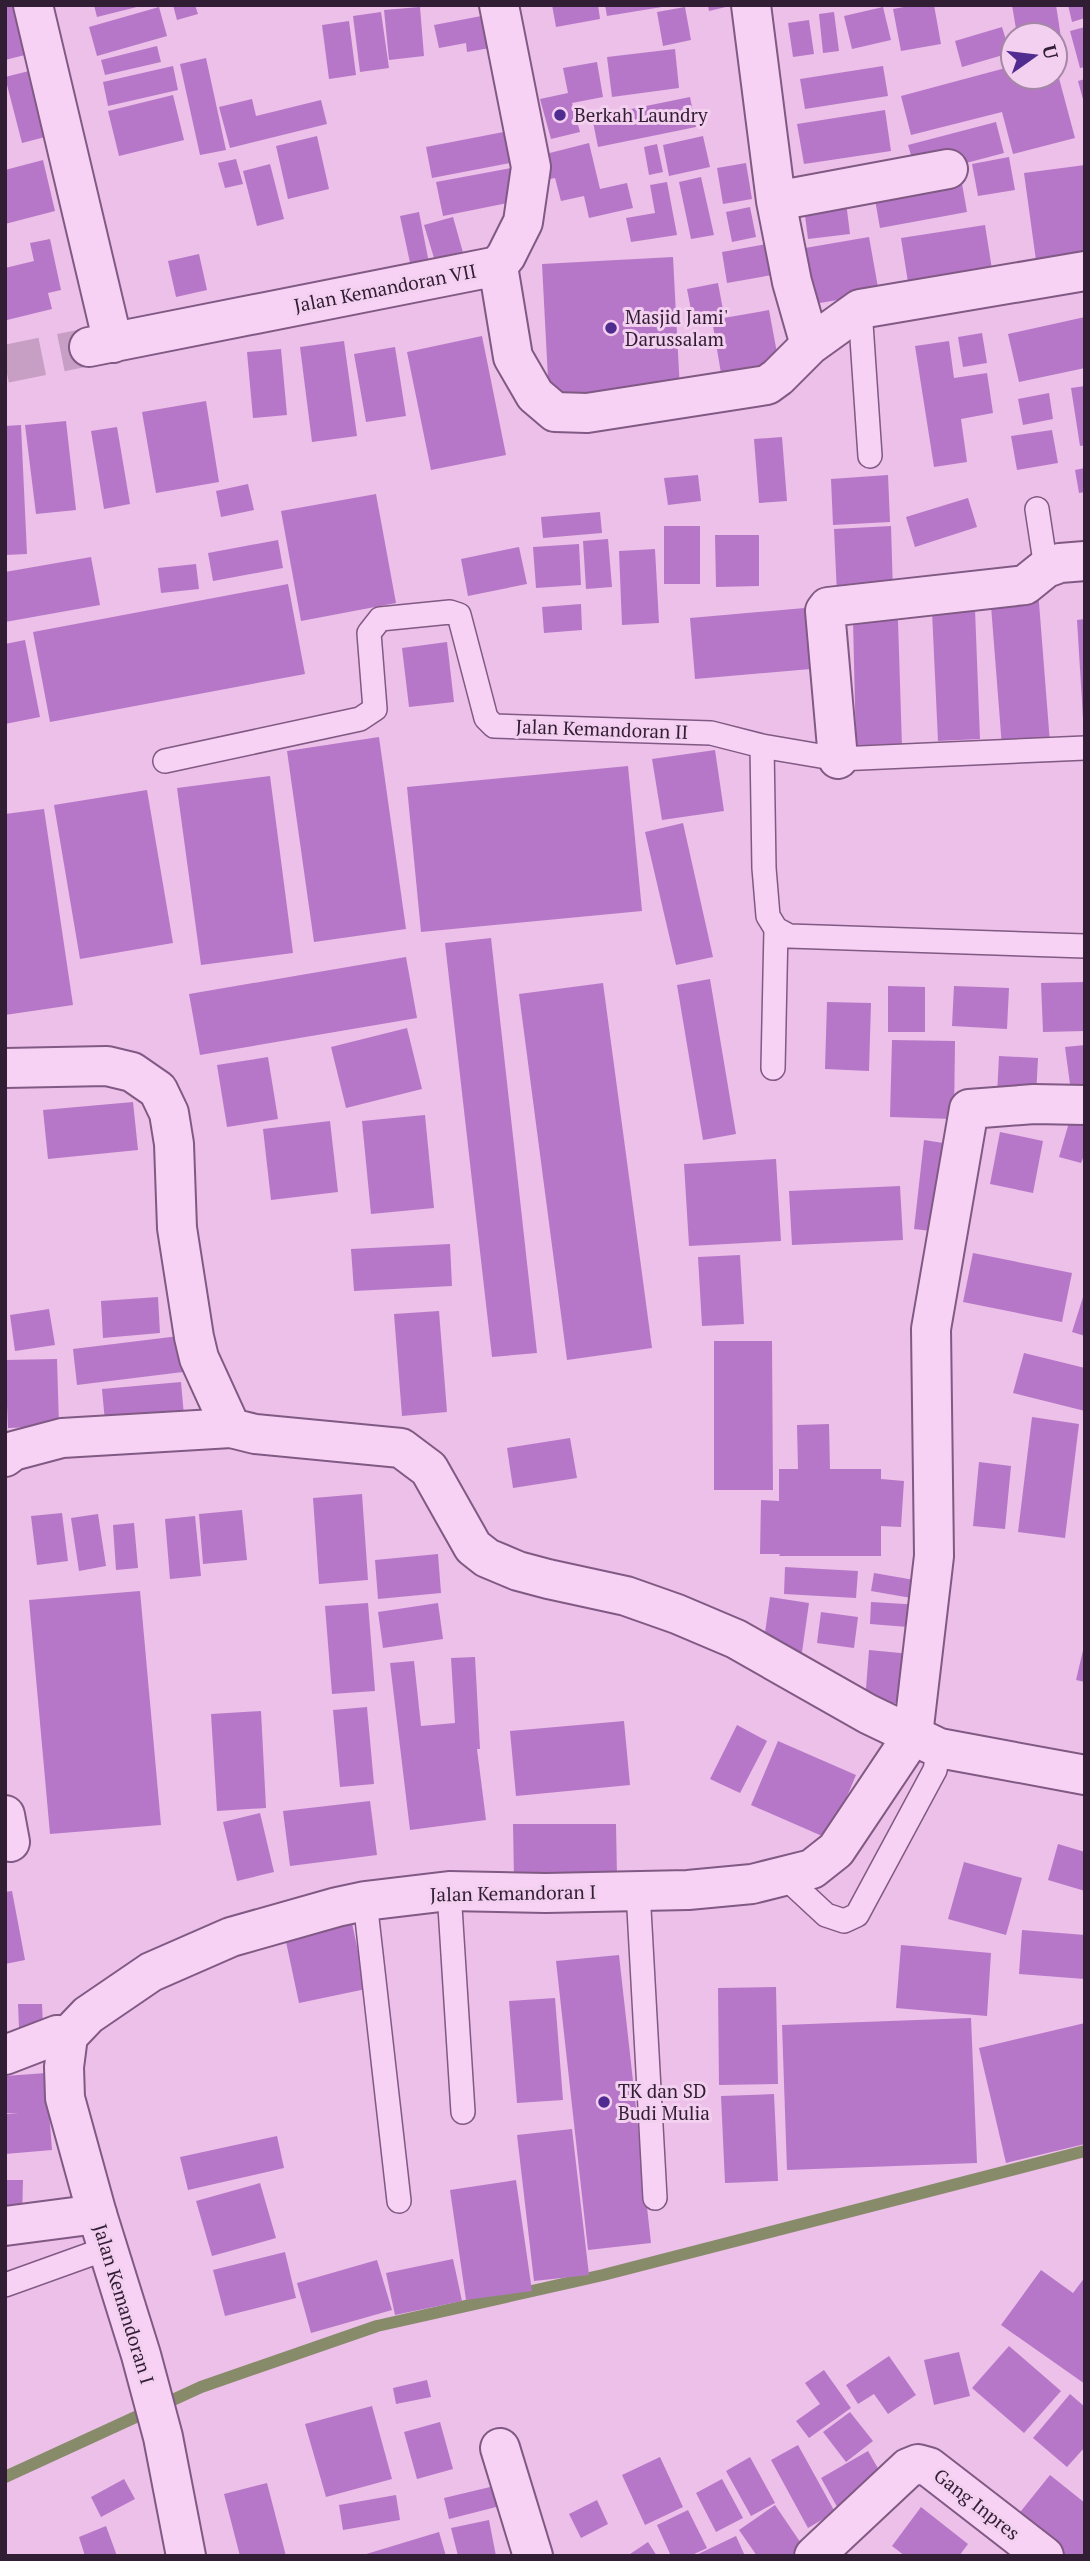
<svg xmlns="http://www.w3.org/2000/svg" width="1090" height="2561" viewBox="0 0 1090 2561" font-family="'PT Serif',serif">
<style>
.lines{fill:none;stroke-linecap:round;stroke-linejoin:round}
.stream{stroke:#878b6a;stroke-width:12}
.building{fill:#b777c8}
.minor-tunnel{stroke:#c79fc4;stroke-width:38;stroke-dasharray:38 19;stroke-linecap:butt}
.service-casing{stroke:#805984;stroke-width:26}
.minor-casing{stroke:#805984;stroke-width:42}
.tertiary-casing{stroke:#805984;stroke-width:42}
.service{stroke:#f7d2f4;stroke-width:23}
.minor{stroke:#f7d2f4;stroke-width:38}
.tertiary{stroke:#f7d2f4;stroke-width:38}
.poi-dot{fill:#502b90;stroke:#f3cff0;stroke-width:2.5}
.labels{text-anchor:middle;stroke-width:6;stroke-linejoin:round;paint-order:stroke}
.poi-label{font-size:19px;fill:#311d34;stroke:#f3cff0;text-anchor:start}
.street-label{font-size:19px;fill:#311d34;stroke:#f3cff0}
</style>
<rect width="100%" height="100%" fill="#ecc0e8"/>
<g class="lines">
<!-- stream -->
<path class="stream" d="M5 2477 201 2387 377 2326 603 2275 1085 2151"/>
</g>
<!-- building -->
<path class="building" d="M5 5H13L25 55 5 60Z
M94 5H140L141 6 97 17Z
M173 5H195L198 14 177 20Z
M552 5H598L600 19 556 27Z
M605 5H662V7L607 16Z
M708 5H730V6L709 11Z
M915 5H934L941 44 901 51 893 9Z
M1012 5H1056L1062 44 1055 45V35H1017Z
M1068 5H1085V18L1072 22Z
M159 7 167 36 97 56 89 27Z
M420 7 424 56 389 60 384 10Z
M685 7 691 40 663 46 657 12Z
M883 7 891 40 852 49 844 16Z
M381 12 389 68 360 72 353 16Z
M834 12 839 51 823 53 819 14Z
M492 14 490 48 467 52 466 43 439 48 434 25Z
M809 20 814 54 793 57 788 23Z
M349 21 356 75 329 79 322 25Z
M1002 27 1010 53 962 67 955 41Z
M1085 27V67L1080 68 1070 31Z
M157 46 161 62 105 75 101 60Z
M675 49 679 88 612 97 607 57Z
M206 58 226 150 200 155 180 64Z
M597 62 603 97 572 103 580 132 551 139 540 99 568 93 563 68Z
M173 66 178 90 108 106 103 82Z
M883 66 888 96 805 109 800 79Z
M1013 66V77H1055L1056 67 1075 138 1013 154 1002 112 911 135 901 96Z
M29 71 45 137 22 143 5 77Z
M1085 79V103H1084L1078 81Z
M173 95 184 140 119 156 108 111Z
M690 97 696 127 598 147 592 117Z
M252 99 256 116 321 100 327 124 230 148 219 107Z
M885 110 891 151 804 164 797 124Z
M996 122 1004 153 917 176 908 145Z
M514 130 520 161 432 178 426 147Z
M317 136 329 189 288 199 276 146Z
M703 136 710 167 669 176 663 145Z
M589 143 600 189 627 183 633 208 589 218 584 196 561 201 555 178 540 181 534 157Z
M657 144 663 172 649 175 644 147Z
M1009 157 1015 190 978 196 972 164Z
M236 159 243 184 225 188 218 163Z
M43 160 55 211 5 224V170Z
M746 163 752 199 723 204 717 168Z
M270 164 284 219 257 226 243 171Z
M1085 165V268L1038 275 1024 173Z
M511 168 518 201 443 216 436 182Z
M701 177 714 235 691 239 679 182Z
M961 178 967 212 880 228 874 194Z
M667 182 677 235 631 242 626 218 655 213 650 185Z
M845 194 850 234 808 239 803 200Z
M750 207 756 237 732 242 726 212Z
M419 212 430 268 412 272 400 216Z
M453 217 466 263 438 271 424 225Z
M985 225 994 282 910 295 901 238Z
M869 237 879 293 814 304 805 248Z
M50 239 61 290 48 293 52 309 7 320 5 268 34 261 30 243Z
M772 243 778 274 727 283 722 252Z
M199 254 207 290 176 297 168 261Z
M673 257 680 391 549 398 542 264Z
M718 283 724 315 693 320 687 289Z
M769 310 780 369 722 379 712 320Z
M1085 317V368L1019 382 1008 334Z
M982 333 987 363 963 367 958 337Z
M482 336 506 455 431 470 407 352Z
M344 341 357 436 312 442 300 347Z
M949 341 954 378 987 373 993 413 961 419 967 462 934 467 915 346Z
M395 347 406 416 366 422 354 354Z
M281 349 287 415 253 418 247 352Z
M1085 386V445L1080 446 1071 388Z
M1049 393 1053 419 1023 425 1018 399Z
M206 401 219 482 156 493 142 412Z
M66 421 76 510 36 514 25 425Z
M21 425 27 554 5 555V426Z
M117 427 130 504 104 509 91 431Z
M1052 430 1058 463 1017 470 1011 436Z
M782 437 787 501 759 503 754 439Z
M1085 468V492L1079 493 1075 470Z
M698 475 701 501 668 505 664 478Z
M888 475 890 522 833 525 831 479Z
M248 484 254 510 221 517 216 491Z
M376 494 396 603 301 621 281 511Z
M968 498 977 527 915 547 906 517Z
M600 512 602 533 543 538 541 517Z
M664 526H700V584H664Z
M891 526 893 593 837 595 834 529Z
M715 535H759V586L716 587Z
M608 539 612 587 586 589 583 541Z
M278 540 283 568 213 581 208 553Z
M579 544 581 585 536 588 533 547Z
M519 547 527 584 468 596 461 559Z
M655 549 659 623 622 625 619 551Z
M91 557 100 605 5 622V572Z
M196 564 199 589 161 593 158 568Z
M288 584 305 674 50 722 33 632Z
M1038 590 1050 743 1002 747 990 593Z
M581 604 582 630 544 633 542 607Z
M816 607 822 668 695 679 690 618Z
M975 609 980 739 938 741 932 611Z
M1085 619V718H1083L1077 620Z
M898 620 902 747 856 748 853 621Z
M25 640 40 717 5 724V644Z
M447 642 454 702 409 707 402 648Z
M379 737 406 929 314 942 287 751Z
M715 750 724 811 662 820 652 759Z
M628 766 642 911 421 932 407 787Z
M270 776 293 953 201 965 177 788Z
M147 790 173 943 80 959 54 805Z
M44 809 73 1005 5 1015V814Z
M683 823 713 957 676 965 645 832Z
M491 938 537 1353 492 1357 445 943Z
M406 957 417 1018 200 1055 189 994Z
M710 979 736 1134 703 1140 677 985Z
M1085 982V1031L1043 1032 1041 983Z
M603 983 652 1348 567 1360 519 994Z
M888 986 925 987V1032H888Z
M954 986 1009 988 1007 1029 952 1026Z
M827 1002 871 1003 869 1071 825 1069Z
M407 1028 422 1089 346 1108 331 1047Z
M892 1040 955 1041 954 1119 890 1117Z
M1085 1045V1098L1072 1099 1065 1047Z
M999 1056 1038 1058 1036 1097 997 1095Z
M268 1057 278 1119 227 1127 217 1065Z
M133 1102 138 1150 48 1159 43 1110Z
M425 1115 434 1208 371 1214 362 1121Z
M1070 1119 1085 1123V1153L1081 1163 1059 1157Z
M330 1121 338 1192 271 1200 263 1129Z
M1000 1132 1043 1141 1033 1193 990 1184Z
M924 1140 950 1144 940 1232 914 1229Z
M776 1159 781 1241 689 1246 684 1164Z
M900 1186 903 1240 792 1245 789 1191Z
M450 1244 452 1286 354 1291 351 1249Z
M973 1253 1072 1273 1062 1322 963 1302Z
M740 1255 744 1324 702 1326 698 1257Z
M1084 1294H1085V1336L1072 1332Z
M158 1297 160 1333 103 1338 101 1301Z
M49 1309 55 1345 15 1351 10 1315Z
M439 1311 447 1412 402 1416 394 1314Z
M179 1336 183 1372 77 1385 73 1349Z
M714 1341H772L773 1490H714Z
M1024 1353 1085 1368V1411L1013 1393Z
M57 1359 59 1426 8 1428 5 1360Z
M181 1382 184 1416 105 1422 102 1389Z
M1032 1417 1079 1424 1065 1538 1018 1532Z
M829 1424 830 1469H881V1479L904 1481 901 1527 881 1526V1556H779L780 1554H760L761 1500 779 1501V1469H798L797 1425Z
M570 1438 577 1478 513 1488 507 1448Z
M979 1462 1011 1466 1005 1529 973 1526Z
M362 1494 368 1580 319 1584 313 1498Z
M242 1510 247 1560 203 1564 199 1514Z
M62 1513 68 1561 37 1565 31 1516Z
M98 1514 106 1566 79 1571 71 1518Z
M195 1516 201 1576 170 1579 165 1519Z
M134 1523 138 1568 116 1570 113 1525Z
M438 1554 441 1593 378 1599 375 1560Z
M785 1567 858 1571 856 1598 784 1594Z
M874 1573 920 1581 917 1599 871 1591Z
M140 1591 161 1825 50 1834 29 1600Z
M770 1597 809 1603 802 1652 763 1647Z
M871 1602 922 1605 921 1628 870 1624Z
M368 1603 375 1691 332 1694 325 1606Z
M438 1603 443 1639 383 1648 378 1612Z
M821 1612 858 1617 854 1648 817 1643Z
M1084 1646 1085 1647V1682L1076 1680Z
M869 1650 911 1654 908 1704 865 1701Z
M475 1657 480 1749H477L486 1820 410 1830 390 1663 414 1661 421 1726 455 1723 451 1658Z
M367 1707 374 1784 340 1787 333 1710Z
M261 1711 266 1808 217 1811 211 1714Z
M624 1721 630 1785 516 1796 510 1731Z
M737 1725 767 1741 740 1793 710 1779Z
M778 1741 856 1775 829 1839 751 1805Z
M370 1801 377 1855 290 1866 283 1811Z
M260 1813 274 1872 237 1881 223 1822Z
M513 1824H616L617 1877 514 1878Z
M1058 1844 1085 1852V1891L1048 1880Z
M964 1862 1022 1878 1006 1935 948 1919Z
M12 1891 25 1960 5 1964V1892Z
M352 1923 366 1989 299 2003 285 1937Z
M1022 1930 1085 1935V1979L1019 1974Z
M901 1945 991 1953 987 2016 896 2008Z
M619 1955 651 2243 588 2250 556 1961Z
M776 1987 778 2084 719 2085 718 1988Z
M555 1998 563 2100 517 2103 509 2001Z
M18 2004H42L43 2026 19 2028Z
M971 2018 977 2163 787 2170 782 2025Z
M1085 2023V2144L1006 2163 979 2048Z
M46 2073 52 2150 5 2154V2114L19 2113H5V2076Z
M774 2094 778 2181 725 2183 721 2096Z
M572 2129 589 2275 534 2281 517 2135Z
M277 2136 284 2168 188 2190 180 2157Z
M5 2180H23L22 2219H5Z
M516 2180 532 2291 466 2300 450 2190Z
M260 2183 276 2238 212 2256 196 2201Z
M285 2252 296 2298 225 2316 213 2270Z
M453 2259 462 2301 395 2315 386 2273Z
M377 2260 392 2310 311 2333 297 2283Z
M1041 2270 1073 2293 1085 2277V2384L1001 2325Z
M1009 2346 1061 2391 1024 2433 972 2388Z
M959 2352 970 2396 934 2405 924 2360Z
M889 2356 916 2395 888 2414 874 2394 858 2404 846 2385Z
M824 2370 851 2408 809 2438 796 2421 820 2404 805 2383Z
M427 2380 431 2397 396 2404 393 2388Z
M1070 2394 1085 2407V2447L1067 2467 1033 2438Z
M372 2406 392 2479 326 2497 305 2424Z
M850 2412 873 2441 846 2462 823 2432Z
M440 2422 453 2469 417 2479 404 2432Z
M798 2445 835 2512 808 2528 771 2460Z
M868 2451 887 2484 840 2512 821 2478Z
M660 2457 683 2507 645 2525 622 2475Z
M750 2457 775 2503 751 2516 726 2471Z
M1050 2475 1085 2503V2556H1066L1017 2516Z
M124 2479 135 2499 101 2517 91 2497Z
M722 2479 743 2518 716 2532 696 2493Z
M267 2483 286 2556H240L224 2494Z
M507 2483 512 2503 449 2519 444 2498Z
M396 2495 400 2520 343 2530 339 2505Z
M597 2500 608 2524 581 2538 569 2514Z
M775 2505 809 2555 808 2556H757L739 2530Z
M921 2507 968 2544 959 2556H905L892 2546Z
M688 2510 707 2548 690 2556H671L657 2525Z
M489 2520 496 2556H458L451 2528Z
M106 2526 117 2556H85L79 2537Z
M439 2532 446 2556H363V2555Z
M736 2536 745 2556H694Z
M648 2542 657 2556H627Z"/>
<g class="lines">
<!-- minor-tunnel -->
<path class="minor-tunnel" d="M5 364 89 347"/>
<!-- service casing -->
<g class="service-casing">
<path id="service" d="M860 309 870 456
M1037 509 1046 568
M762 746 764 868 768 916 776 929 789 936 1085 946
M165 761 360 719 375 709 369 633 380 619 450 612 459 615 486 718 494 726 711 733 762 746 838 759 1085 748
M773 1068 776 929
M785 1877 826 1915 844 1921 857 1915 935 1770 939 1748
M449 1891 463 2112
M638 1891 655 2198
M365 1901 399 2201
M5 2285 108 2248"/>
</g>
<!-- minor casing -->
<g class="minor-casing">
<path id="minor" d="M33 5 113 343
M751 5 776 201 792 282 810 345
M776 201 948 169
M498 266 513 357 535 395 555 412 587 413 767 385 778 377 810 345 860 309 1085 271
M89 347 498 266 506 256 523 222 531 167 499 5
M838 759 825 611 828 607 1025 585 1046 568 1060 563 1085 561
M5 1457 13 1451 62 1438 231 1428
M913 1735 934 1556 931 1329 969 1109 1034 1104 1085 1105
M5 1815 10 1842
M5 2055 57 2035 68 2036
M5 2226 97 2214
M500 2448 533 2556
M814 2556 908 2468 918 2464 929 2467 1044 2556"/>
</g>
<!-- tertiary casing -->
<g class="tertiary-casing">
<path id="tertiary" d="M5 1068 107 1066 132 1072 158 1090 169 1113 174 1144 177 1228 194 1337 199 1358 231 1428 255 1434 401 1448 429 1469 473 1547 487 1558 518 1571 548 1579 626 1596 677 1614 736 1639 868 1714 939 1748 1085 1775
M186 2556 163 2437 141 2355 97 2214 65 2098 64 2067 68 2036 88 2015 151 1972 231 1937 337 1907 365 1901 449 1891 546 1893 688 1890 752 1884 812 1869 836 1850 913 1735"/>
</g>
<!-- service -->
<use href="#service" class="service"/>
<!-- minor -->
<use href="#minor" class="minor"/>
<!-- tertiary -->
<use href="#tertiary" class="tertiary"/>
</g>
<!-- markers -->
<g class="poi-dot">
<circle cx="560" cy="115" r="7"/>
<circle cx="611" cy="328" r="7"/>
<circle cx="604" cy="2102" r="7"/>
</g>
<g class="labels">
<!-- poi labels -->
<g class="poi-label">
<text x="574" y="122">Berkah Laundry</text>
<text x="625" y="324">Masjid Jami'<tspan x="625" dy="22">Darussalam</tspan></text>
<text x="618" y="2098">TK dan SD<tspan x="618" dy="22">Budi Mulia</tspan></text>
</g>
<!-- street labels -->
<g class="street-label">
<text transform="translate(385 288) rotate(-11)" y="7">Jalan Kemandoran VII</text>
<text transform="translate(602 729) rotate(2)" y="7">Jalan Kemandoran II</text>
<text transform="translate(513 1893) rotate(-1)" y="7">Jalan Kemandoran I</text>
<text transform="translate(124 2304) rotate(73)" y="7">Jalan Kemandoran I</text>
<text transform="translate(977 2504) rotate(38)" y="7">Gang Inpres</text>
</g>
</g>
<!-- border -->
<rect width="1090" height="2561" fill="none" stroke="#311d34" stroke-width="14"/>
<!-- north arrow -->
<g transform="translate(1034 56) rotate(76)"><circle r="33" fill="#f3cff0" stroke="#a588a5" stroke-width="2"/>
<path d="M0-5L12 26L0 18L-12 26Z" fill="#502b90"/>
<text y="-10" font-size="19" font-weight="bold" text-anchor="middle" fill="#311d34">U</text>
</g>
</svg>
